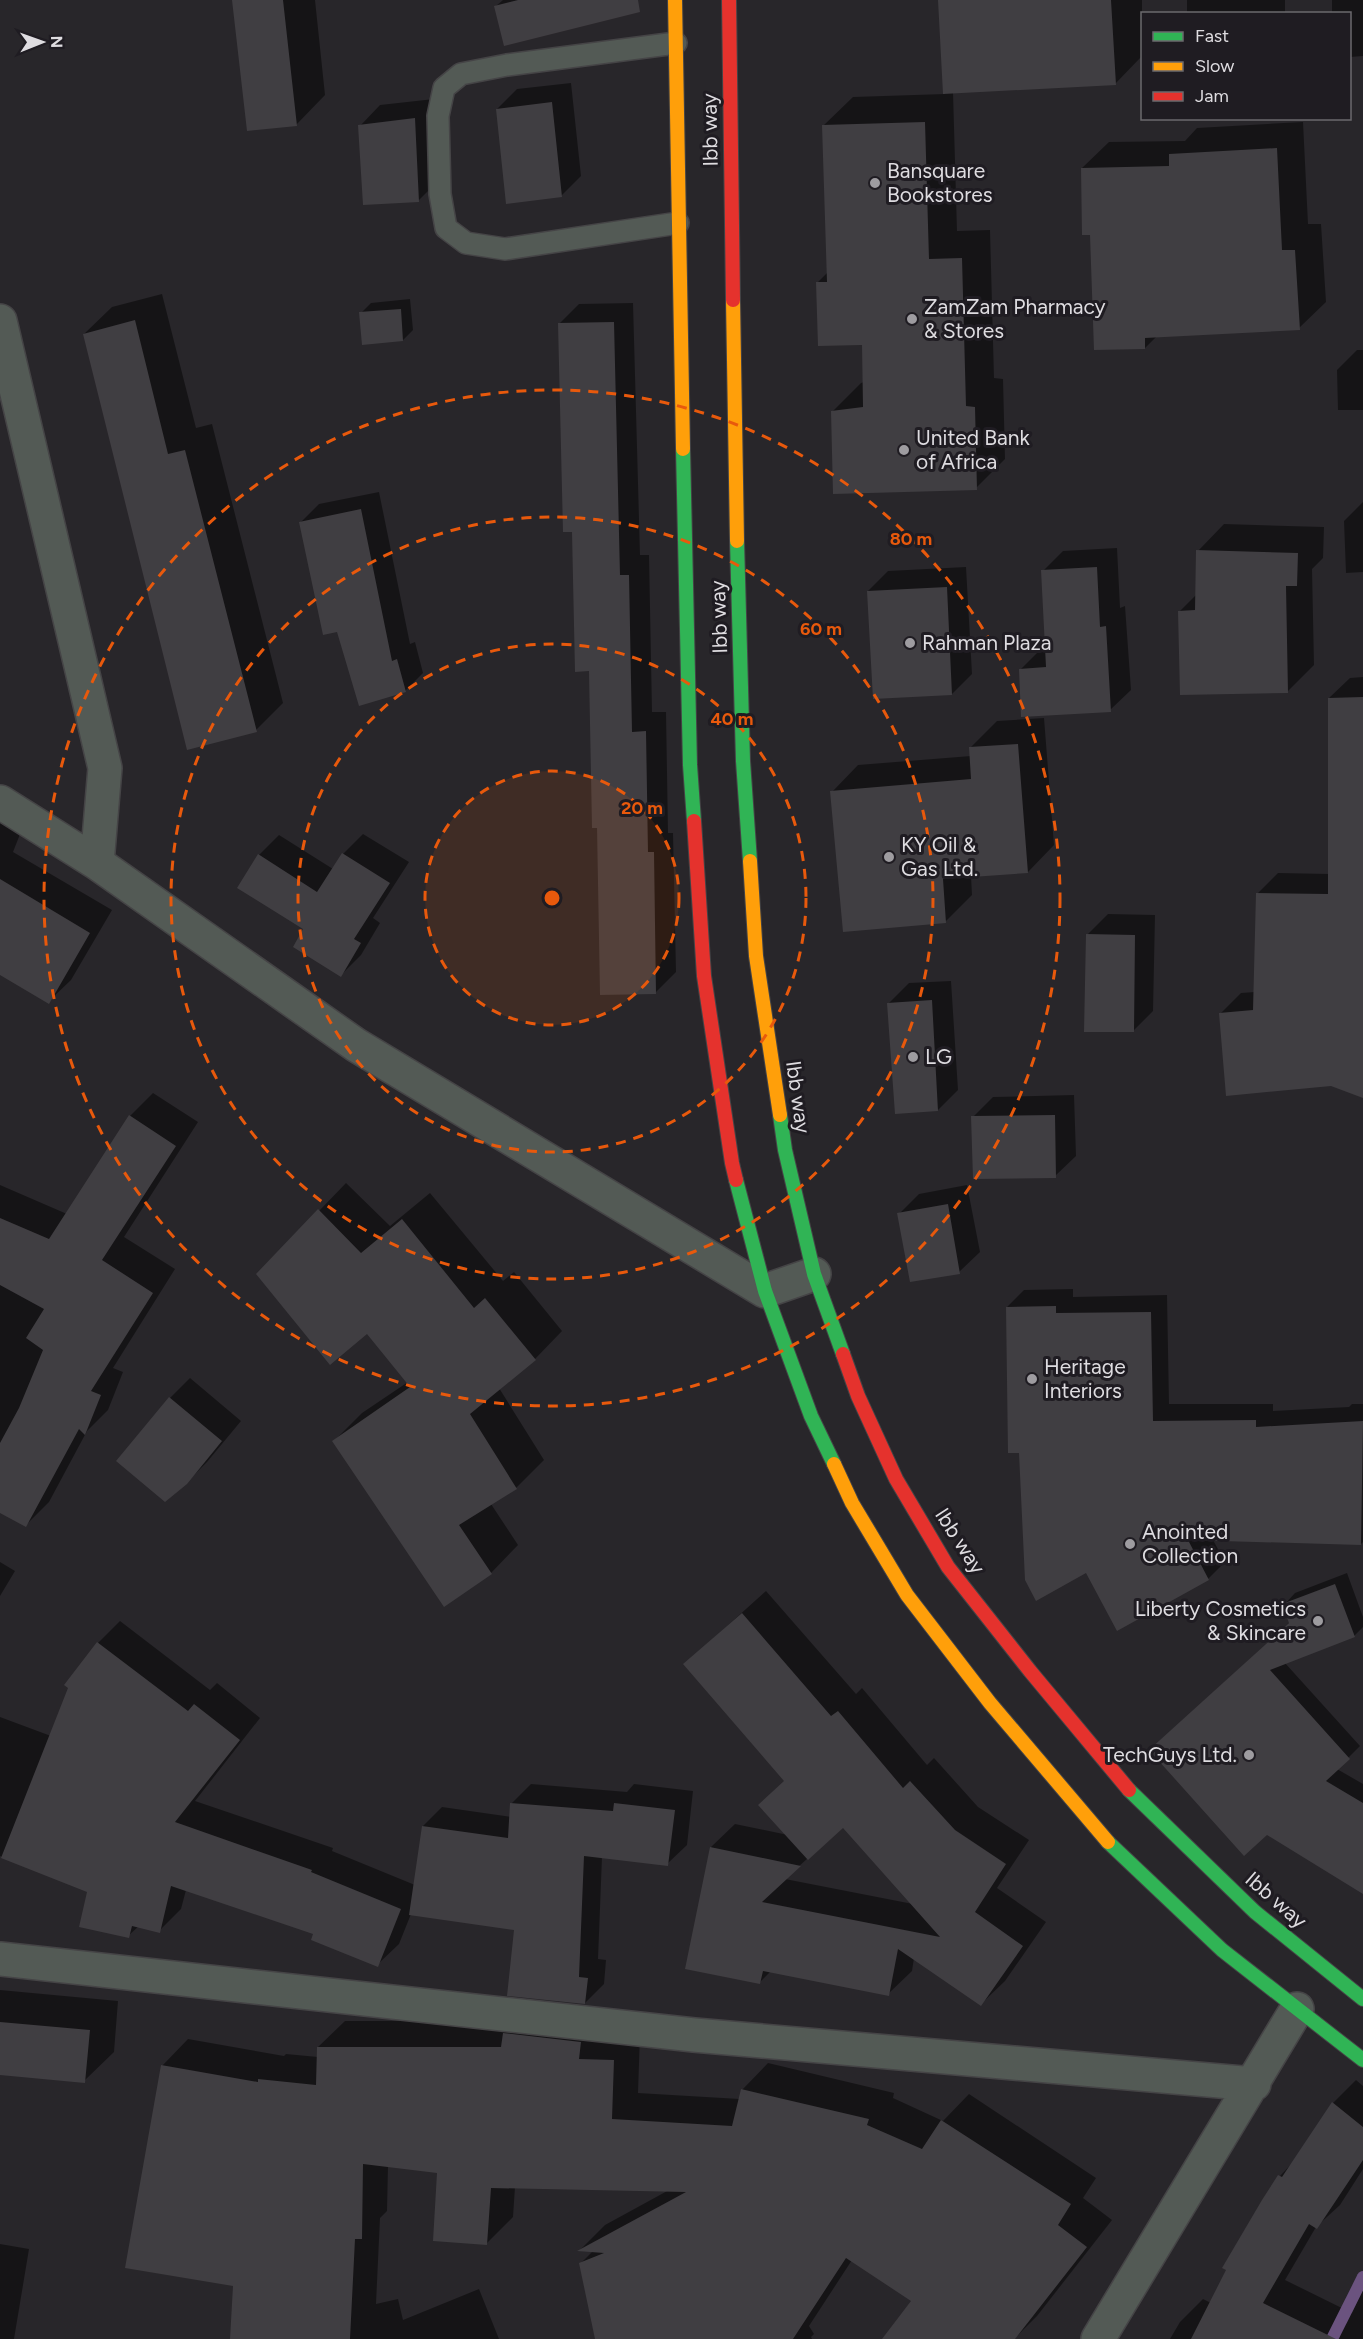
<svg xmlns="http://www.w3.org/2000/svg" width="1363" height="2339" viewBox="0 0 1363 2339" font-family="Figtree,sans-serif">
<style>
.shadow{fill:#0007;fill-rule:evenodd}
.lines{fill:none;stroke-linecap:round;stroke-linejoin:round}
.stream{stroke:#6b537f;stroke-width:12}
.building{fill:#403e42}
.lane-casing{stroke:#454446;stroke-width:24}
.street-casing{stroke:#454446;stroke-width:36}
.fast-casing{stroke:#454446;stroke-width:16}
.slow-casing{stroke:#454446;stroke-width:16}
.jam-casing{stroke:#454446;stroke-width:16}
.lane{stroke:#535a55;stroke-width:21}
.street{stroke:#535a55;stroke-width:33}
.fast{stroke:#30b455;stroke-width:14}
.slow{stroke:#ff9f0a;stroke-width:14}
.jam{stroke:#e5322d;stroke-width:14}
.ring{fill:none;stroke:#e8590c;stroke-width:3;stroke-dasharray:10 8}
.poi-dot{fill:#9e9ca0;stroke:#1f1c22;stroke-width:2}
.labels{text-anchor:middle;stroke-width:6;stroke-linejoin:round;paint-order:stroke}
.street-label{font-size:21px;fill:#dedce0;stroke:#1f1c22}
.poi-label{font-size:21px;fill:#dedce0;stroke:#1f1c22;text-anchor:start}
.centre{fill:#e8590c;stroke:#1f1c22;stroke-width:3}
.ring-label{font-size:18px;text-anchor:middle;font-weight:bold;fill:#e8590c;stroke:#1f1c22;stroke-width:6;stroke-linejoin:round;paint-order:stroke}
</style>
<rect width="100%" height="100%" fill="#28262a"/>
<!-- shadow -->
<path class="shadow" d="M234 0H315L325 95 296 125Z
M503 0H615L496 6Z
M940 0H1142V56L1115 84 953 92 957 231 990 230 994 378 1003 379 1005 459 976 488 832 412 861 383 864 382 863 343 817 283 828 272 824 125 853 97 945 94Z
M1187 0H1285V14H1187Z
M1332 0H1363V56L1350 57V14H1332Z
M571 83 581 176 561 196 497 109 517 89Z
M434 99 439 180 419 200 360 126 380 105Z
M1303 122 1308 224H1321L1326 302 1299 328 1157 336 1145 348 1092 233 1082 168 1109 142 1185 141 1197 128Z
M162 294 196 428 212 424 283 703 256 730 84 334 112 307Z
M410 299 413 330 403 340 361 313 371 303Z
M633 303 640 555H649L652 712H666L668 833H673L676 972 656 992 599 826 590 670 574 530 559 324 579 304Z
M1357 350H1363V410H1338L1337 370Z
M379 492 410 644 415 642 423 673 405 691 338 630 301 522 319 504Z
M1363 502V572L1346 573 1344 521Z
M1224 524 1324 527 1323 558 1312 569 1314 665 1287 692 1180 611 1196 595 1198 551Z
M1117 548 1120 608 1125 606 1131 690 1110 710 1021 669 1041 649H1047L1043 571 1063 551Z
M966 567 972 674 952 694 868 591 888 571Z
M1363 677V1096L1220 1014 1241 993 1255 992 1258 893 1278 873 1330 874 1329 698 1350 678Z
M1044 718 1054 845 1028 872 971 876 972 895 946 921 832 792 858 765 971 756 970 748 997 721Z
M0 808 26 819 13 852 112 910 71 980 48 1002 0 973Z
M363 834 409 862 373 918 380 923 361 955 341 975 305 929 259 855 279 835 333 869 343 854Z
M1108 914 1155 915 1153 1011 1133 1031 1088 934Z
M951 981 958 1090 938 1110 889 1003 909 983Z
M153 1093 198 1122 124 1237 175 1269 113 1368 123 1372 108 1410 87 1431 49 1502 26 1525 0 1511V1185L67 1214 130 1116Z
M1074 1095 1076 1156 1055 1176 973 1117 993 1097Z
M346 1183 390 1226 430 1193 503 1281 514 1272 562 1331 535 1359 499 1388 544 1460 516 1488 491 1504 518 1545 491 1573 334 1441 362 1413 408 1382 319 1211Z
M967 1185 980 1252 959 1272 899 1214 919 1194Z
M1073 1289V1297L1167 1295 1169 1404H1273V1411L1349 1407 1352 1404H1363V1542L1361 1544 1213 1540 1225 1562 1208 1579 1020 1451 1007 1307 1024 1290Z
M190 1378 241 1421 207 1462 186 1483 118 1461 170 1398Z
M0 1562 15 1571 0 1596Z
M1347 1573 1363 1617V1627L1354 1636 1285 1663 1360 1746 1337 1769 1363 1784V1892L1151 1750 1290 1622 1284 1605 1295 1593Z
M766 1591 856 1694 862 1688 927 1765 934 1758 978 1807 1029 1840 997 1888 1046 1922 1005 1981 981 2004 914 1958 912 1971 888 1994 771 1971 759 1983 711 1847 735 1824 788 1835 785 1780 685 1664ZM843 1826 913 1904 785 1879Z
M120 1621 210 1690 217 1683 260 1718 195 1801 333 1848 332 1851 415 1885 423 1826 442 1807 511 1817 512 1803 531 1784 627 1792 634 1784 693 1791 687 1845 667 1864 602 1857 598 1959 606 1960 604 1984 585 2003 516 1929 411 1914 399 1944 377 1965 315 1933 186 1890 181 1909 159 1931 139 1926 128 1936 88 1891 0 1856V1717L51 1736 70 1688 66 1685 98 1643Z
M0 1990 118 2001 114 2052 84 2081 0 2073Z
M345 2021H517L640 2034 638 2093 740 2099 742 2090 768 2063 894 2093 893 2098 943 2121 969 2094 1096 2178 1083 2198 1112 2220 1037 2316 1014 2339H1006L852 2260 809 2326 814 2334 811 2337 812 2339H596L580 2264 593 2251 580 2250 605 2225 669 2190 515 2187 513 2217 487 2243 439 2172 388 2166 387 2211 380 2218 376 2304 398 2299 403 2320 479 2289 499 2339H232L234 2285 162 2066 188 2039 284 2056 286 2054 318 2057V2047Z
M1356 2080 1363 2086V2169L1340 2205 1316 2227 1285 2280 1352 2313 1363 2289V2339H1170L1180 2322 1203 2299 1211 2303 1263 2201 1280 2176 1296 2159 1333 2103Z
M0 2244 29 2249 14 2339H0Z"/>
<g class="lines">
<!-- stream -->
<path class="stream" d="M1332 2339 1363 2277"/>
</g>
<!-- building -->
<path class="building" d="M232 0H283L297 126 247 131Z
M518 0H638L640 12 504 46 494 6Z
M938 0H1111L1116 85 943 94Z
M552 102 562 197 506 204 496 109Z
M415 118 419 202 363 205 358 125Z
M925 122 929 259 962 258 966 406 975 407 977 490 833 494 831 411 863 407 862 345 818 346 816 282H827L822 125Z
M1277 148 1282 250H1295L1300 330 1145 338V349L1094 350 1090 235H1082L1081 168 1169 166V154Z
M401 309 403 341 362 345 359 312Z
M135 320 168 454 185 450 257 732 187 750 83 334Z
M614 322 620 575H629L632 732 646 731 648 852H654L656 994 600 995 597 828H592L589 671 575 672 572 532H563L558 323Z
M361 509 392 661 397 659 406 692 359 706 337 632 323 635 299 522Z
M1196 550 1298 553 1297 586H1286L1288 693 1180 695 1178 611 1195 610Z
M1097 567 1100 627 1106 626 1111 712 1021 717 1019 669 1046 667 1041 570Z
M947 587 952 695 873 699 867 591Z
M1363 697V1098L1331 1086 1226 1096 1219 1013 1253 1010 1256 893 1328 894V698Z
M1018 744 1028 873 943 879 946 923 843 932 830 791 971 779 969 747Z
M342 853 390 883 354 939 361 943 341 977 293 947 303 929 237 888 258 854 317 892Z
M0 879 90 933 49 1004 0 975Z
M1086 934 1135 935 1134 1032H1084Z
M932 1000 938 1111 895 1114 887 1003Z
M129 1115 176 1146 102 1260 153 1293 91 1391 101 1395 85 1435 79 1429 26 1527 0 1513V1443L19 1408 43 1350 26 1338 44 1309 0 1285V1218L49 1239Z
M1055 1115 1056 1178 973 1179 971 1116Z
M948 1204 960 1274 910 1282 897 1213Z
M318 1209 361 1253 402 1219 474 1308 485 1298 536 1360 470 1414 517 1489 459 1525 492 1574 444 1607 332 1441 410 1387 367 1334 330 1365 256 1274Z
M1056 1306V1313L1151 1312 1153 1421 1256 1420V1427L1363 1421 1361 1545 1188 1540 1209 1580 1117 1631 1086 1573 1036 1601 1025 1580 1019 1453H1008L1006 1307Z
M169 1397 222 1441 187 1484 165 1502 116 1461Z
M1335 1584 1355 1637 1270 1670 1350 1759 1326 1781 1363 1803V1894L1267 1835 1244 1856 1149 1750 1289 1623 1282 1604Z
M742 1613 831 1716 838 1711 903 1788 910 1781 955 1830 1006 1864 975 1912 1023 1946 981 2006 898 1949 889 1996 763 1971 760 1984 685 1969 710 1847 801 1866 762 1902 940 1937 843 1828 808 1860 758 1805 784 1781 683 1664Z
M97 1642 188 1711 194 1704 240 1740 175 1822 312 1870 311 1872 401 1909 378 1967 311 1940 313 1934 171 1886 160 1933 132 1926 129 1938 79 1927 87 1892 1 1858 68 1688 64 1685Z
M510 1803 613 1811 614 1803 675 1810 668 1866 584 1856 579 1977 588 1978 585 2004 507 1996 514 1930 409 1915 422 1826 508 1838Z
M0 2022 90 2030 85 2083 0 2075Z
M503 2033 581 2042 579 2059 614 2060 612 2119 732 2126 741 2089 869 2119 867 2125 922 2149 941 2120 1071 2204 1058 2225 1087 2247 1015 2339H882L911 2301 846 2258 793 2339H595L579 2263 604 2253 577 2251 686 2192 491 2188 487 2245 433 2241 437 2173 363 2164 362 2239H355L350 2339H230L233 2286 125 2268 161 2065 258 2082V2079L316 2085 317 2047H501Z
M1332 2102 1363 2127V2160L1317 2229 1309 2224 1263 2303 1336 2339H1191L1226 2270 1222 2268 1262 2200 1278 2175 1282 2177Z"/>
<g class="lines">
<!-- lane casing -->
<g class="lane-casing">
<path id="lane" d="M676 43 507 65 461 74 444 88 438 116 440 194 446 228 466 243 505 249 678 223"/>
</g>
<!-- street casing -->
<g class="street-casing">
<path id="street" d="M0 321 105 768 97 863
M0 802 97 863 356 1045 765 1291 814 1274
M0 1959 694 2035 1254 2084
M1098 2339 1297 2009"/>
</g>
<!-- fast casing -->
<g class="fast-casing">
<path id="fast" d="M683 449 690 765 694 821
M737 541 743 761 750 861
M780 1115 785 1150 814 1274 843 1354
M736 1180 765 1291 811 1416 834 1464
M1129 1790 1255 1912 1363 1999
M1108 1842 1222 1950 1363 2060"/>
</g>
<!-- slow casing -->
<g class="slow-casing">
<path id="slow" d="M675 0 683 449
M733 300 737 541
M750 861 756 956 780 1115
M834 1464 852 1503 907 1595 990 1703 1108 1842"/>
</g>
<!-- jam casing -->
<g class="jam-casing">
<path id="jam" d="M729 0 733 300
M694 821 704 976 732 1163 736 1180
M843 1354 858 1396 896 1479 948 1567 1030 1671 1129 1790"/>
</g>
<!-- lane -->
<use href="#lane" class="lane"/>
<!-- street -->
<use href="#street" class="street"/>
<!-- fast -->
<use href="#fast" class="fast"/>
<!-- slow -->
<use href="#slow" class="slow"/>
<!-- jam -->
<use href="#jam" class="jam"/>
</g>
<!-- distance rings -->
<circle cx="552" cy="898" r="127" fill="#e8590c" fill-opacity=".12"/>
<g class="ring">
<circle cx="552" cy="898" r="127"/>
<circle cx="552" cy="898" r="254"/>
<circle cx="552" cy="898" r="381"/>
<circle cx="552" cy="898" r="508"/>
</g>
<!-- markers -->
<g class="poi-dot">
<circle cx="875" cy="183" r="6"/>
<circle cx="912" cy="319" r="6"/>
<circle cx="904" cy="450" r="6"/>
<circle cx="910" cy="643" r="6"/>
<circle cx="889" cy="857" r="6"/>
<circle cx="913" cy="1057" r="6"/>
<circle cx="1032" cy="1379" r="6"/>
<circle cx="1130" cy="1544" r="6"/>
<circle cx="1318" cy="1621" r="6"/>
<circle cx="1249" cy="1755" r="6"/>
</g>
<g class="labels">
<!-- street labels -->
<g class="street-label">
<text transform="translate(710 130) rotate(-91)" y="7">Ibb way</text>
<text transform="translate(719 617) rotate(-92)" y="7">Ibb way</text>
<text transform="translate(798 1097) rotate(82)" y="7">Ibb way</text>
<text transform="translate(960 1541) rotate(57)" y="7">Ibb way</text>
<text transform="translate(1276 1900) rotate(41)" y="7">Ibb way</text>
</g>
<!-- poi labels -->
<g class="poi-label">
<text x="887" y="178">Bansquare<tspan x="887" dy="24">Bookstores</tspan></text>
<text x="924" y="314">ZamZam Pharmacy<tspan x="924" dy="24">&amp; Stores</tspan></text>
<text x="916" y="445">United Bank<tspan x="916" dy="24">of Africa</tspan></text>
<text x="922" y="650">Rahman Plaza</text>
<text x="901" y="852">KY Oil &amp;<tspan x="901" dy="24">Gas Ltd.</tspan></text>
<text x="925" y="1064">LG</text>
<text x="1044" y="1374">Heritage<tspan x="1044" dy="24">Interiors</tspan></text>
<text x="1142" y="1539">Anointed<tspan x="1142" dy="24">Collection</tspan></text>
<text x="1306" y="1616" text-anchor="end">Liberty Cosmetics<tspan x="1306" dy="24">&amp; Skincare</tspan></text>
<text x="1237" y="1762" text-anchor="end">TechGuys Ltd.</text>
</g>
</g>
<circle cx="552" cy="898" r="9" class="centre"/>
<g class="ring-label">
<text x="911" y="545">80 m</text>
<text x="821" y="635">60 m</text>
<text x="732" y="725">40 m</text>
<text x="642" y="814">20 m</text>
</g>
<!-- legend -->
<rect x="1141" y="12" width="210" height="108" fill="#1f1c22" stroke="#6b696e" stroke-width="1.5"/>
<rect x="1153" y="32" width="30" height="9" fill="#30b455" stroke="#6b696e" stroke-width="1.5"/>
<text x="1195" y="42" font-size="18" fill="#dedce0">Fast</text>
<rect x="1153" y="62" width="30" height="9" fill="#ff9f0a" stroke="#6b696e" stroke-width="1.5"/>
<text x="1195" y="72" font-size="18" fill="#dedce0">Slow</text>
<rect x="1153" y="92" width="30" height="9" fill="#e5322d" stroke="#6b696e" stroke-width="1.5"/>
<text x="1195" y="102" font-size="18" fill="#dedce0">Jam</text>
<!-- north arrow -->
<g transform="translate(42 42) rotate(89)" stroke="#1f1c22" stroke-width="4.5" paint-order="stroke">
<path d="M0-4.5L10 22L0 15L-10 22Z" fill="#dedce0"/>
<text y="-9" font-size="16" font-weight="bold" text-anchor="middle" fill="#dedce0">N</text>
</g>
</svg>
